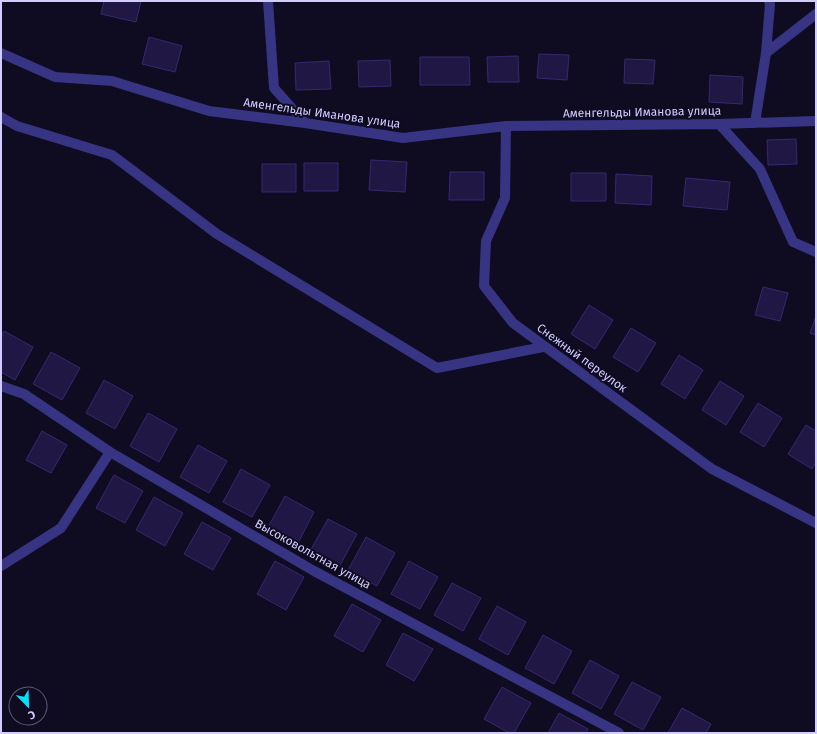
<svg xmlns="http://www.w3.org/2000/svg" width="817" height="734" viewBox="0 0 817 734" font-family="'Fira Sans',sans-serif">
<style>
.building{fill:#201744;stroke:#362871}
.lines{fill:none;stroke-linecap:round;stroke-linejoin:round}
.minor{stroke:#373483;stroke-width:10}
.labels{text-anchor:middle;stroke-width:4;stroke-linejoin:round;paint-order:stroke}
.street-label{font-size:12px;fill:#d2ccff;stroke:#0f0c22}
</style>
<rect width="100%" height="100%" fill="#0f0c22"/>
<!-- building -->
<path class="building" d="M104 1H141L136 22 101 14Z
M149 37 182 46 175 72 142 64Z
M539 54 569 55 567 80 537 78Z
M518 56 519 82H488L487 57Z
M420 57H469L470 85H420Z
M625 59 655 60 653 84 624 83Z
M390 60 391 86 359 87 358 61Z
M329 61 331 89 296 90 295 63Z
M710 75 743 77 742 104 709 102Z
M796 139 797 164 768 165 767 140Z
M371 160 407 162 405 192 369 190Z
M304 163H338V191H304Z
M262 164H296V192H262Z
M450 172H484V200H449Z
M571 173H606V201H571Z
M616 174 652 176 651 205 615 203Z
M686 178 730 182 727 210 683 206Z
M763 287 788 293 780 321 755 315Z
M589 305 613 320 595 349 571 334Z
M816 316V335L810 333Z
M631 328 656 343 638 372 613 357Z
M4 331 33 347 15 380 1 372V336Z
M51 352 80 368 62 400 33 384Z
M679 355 703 370 685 399 661 384Z
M104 380 133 396 115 429 86 413Z
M720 381 744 396 726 425 702 410Z
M758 403 782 418 764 447 740 432Z
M148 413 177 429 159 462 130 446Z
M806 425 816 431V462L812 469 788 454Z
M42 431 67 445 51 473 26 460Z
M198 445 227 461 209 493 180 477Z
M241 469 270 485 252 517 223 502Z
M114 475 143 491 125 523 96 508Z
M285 496 314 512 297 545 267 529Z
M154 497 183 513 165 546 136 530Z
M328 519 357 534 339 567 310 551Z
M202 522 231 538 213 570 184 554Z
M366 537 395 553 377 586 348 570Z
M275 561 304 577 286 610 257 594Z
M409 561 438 577 420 609 391 594Z
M452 583 481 598 463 631 434 615Z
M352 604 381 620 363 652 334 636Z
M497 606 526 622 508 655 479 639Z
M403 633 433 649 414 681 386 665Z
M543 635 572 651 554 684 525 668Z
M590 660 619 676 601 709 572 693Z
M632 682 661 697 643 730 614 714Z
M502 687 531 703 514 733H509L484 719Z
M682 708 711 724 706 733H668Z
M559 713 588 729 586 733H548Z"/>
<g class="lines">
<!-- minor -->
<path class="minor" d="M268 1 274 88 305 123
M1 53 55 77 112 81 209 111 305 123 403 138 506 126 719 124 816 121
M766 53 770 4 769 1
M1 117 17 126 112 155 217 234 437 368 543 347
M755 123 766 53 816 14
M719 124 760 169 793 242 816 252
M506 126 505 198 486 241 484 286 513 323 712 469 816 523
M1 386 24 394 110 452 314 571 619 733
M1 566 61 528 110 452"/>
</g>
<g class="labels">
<!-- street labels -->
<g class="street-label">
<text transform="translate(642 112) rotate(-1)" y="4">Аменгельды Иманова улица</text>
<text transform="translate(322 113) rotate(8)" y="4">Аменгельды Иманова улица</text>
<text transform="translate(582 358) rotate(36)" y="4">Снежный переулок</text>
<text transform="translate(313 554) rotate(29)" y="4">Высоковольтная улица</text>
</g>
</g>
<!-- border -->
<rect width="817" height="734" fill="none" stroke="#d2ccff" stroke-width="4"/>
<!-- north arrow -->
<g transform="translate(28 706) rotate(157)"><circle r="19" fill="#0f0c22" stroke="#5d597a"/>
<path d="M0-3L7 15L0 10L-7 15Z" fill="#00e0f7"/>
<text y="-6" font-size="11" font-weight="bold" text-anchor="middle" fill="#d2ccff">С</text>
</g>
</svg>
